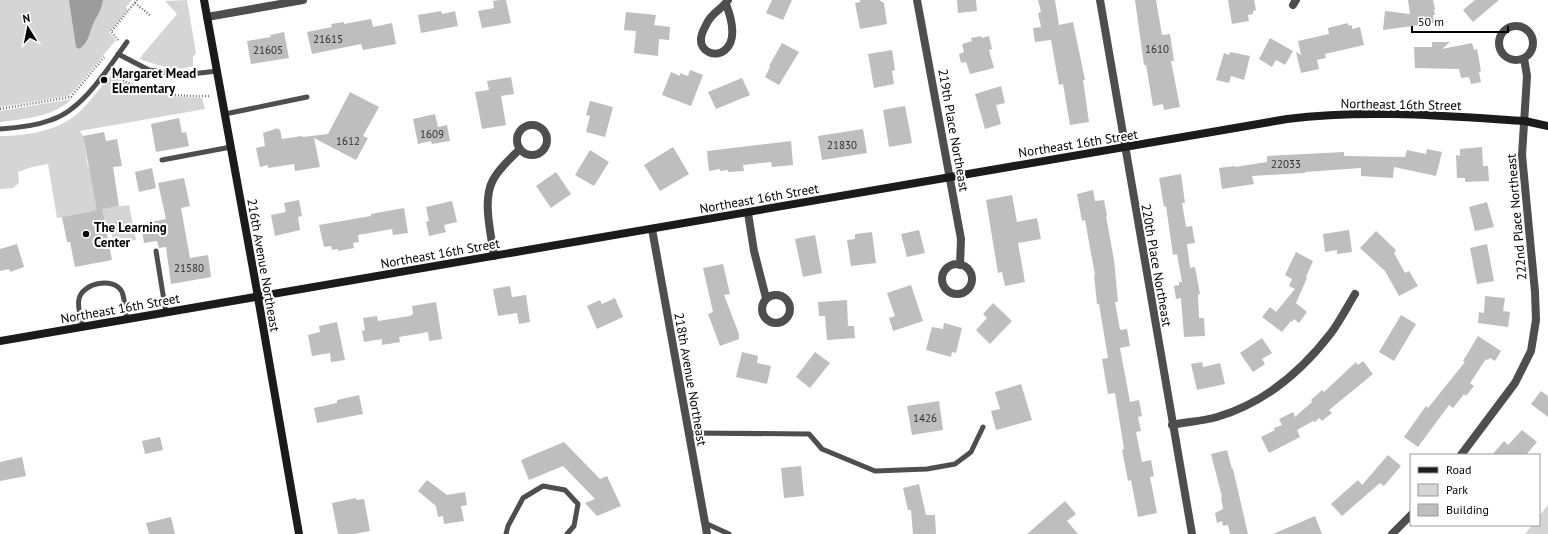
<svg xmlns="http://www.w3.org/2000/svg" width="1548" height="534" viewBox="0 0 1548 534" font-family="'PT Sans',sans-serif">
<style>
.green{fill:#d5d5d5}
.water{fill:#9c9c9c}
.building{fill:#bebebe}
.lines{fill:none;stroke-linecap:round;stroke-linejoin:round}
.path{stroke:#707070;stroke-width:2.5;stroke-dasharray:1 2;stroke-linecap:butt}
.lane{stroke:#4e4e4e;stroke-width:5}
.street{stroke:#4e4e4e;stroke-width:8}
.secondary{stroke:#1b1b1b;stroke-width:8}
.poi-dot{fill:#000;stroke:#fff;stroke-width:1.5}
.labels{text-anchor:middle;stroke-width:4;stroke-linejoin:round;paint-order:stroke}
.number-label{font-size:11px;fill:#303030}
.poi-label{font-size:13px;font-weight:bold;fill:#000;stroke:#fff;text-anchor:start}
.street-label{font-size:13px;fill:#000;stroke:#fff}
</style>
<rect width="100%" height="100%" fill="#fff"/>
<!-- green -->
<path class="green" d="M0 0H132L126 7 128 10 109 33 116 40 72 93 68 96 0 107Z
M187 0 196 53 193 57V66C176 72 156 65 140 59L143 54 177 14 165 1Z
M112 74C141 94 168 97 202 98L205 109 80 131 83 136 88 167H93L97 209 129 205 136 240 114 244 109 225 95 227 91 211 57 218 48 164 32 167 18 172 19 183 13 188 0 189V136C25 136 58 131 77 114 90 103 100 87 112 74Z
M72 99C53 117 24 119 0 122V111Z
M1548 505V534H1525L1532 525H1539V516Z"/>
<!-- water -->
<path class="water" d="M69 0H103C101 11 98 14 93 24 89 33 89 43 79 49L76 47Z"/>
<!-- building -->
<path class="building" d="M500 0H506L511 23 482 28 478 11 494 8 493 1Z
M772 0H792L783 20 766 13Z
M860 0H879L884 3 887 24 860 29 855 3 860 2Z
M957 0H976L977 11 958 13Z
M1038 0H1055L1059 25 1073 22 1085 80H1083L1089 122 1070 125 1063 84 1059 85 1051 40 1035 42 1033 28 1041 27 1038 13 1041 12Z
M1135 0H1156L1162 35 1170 34 1174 61H1171L1180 107 1164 110 1163 104 1153 106 1146 65H1144Z
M1228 0H1254L1256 10 1253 11V14L1248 15 1249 21 1232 24Z
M1408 0H1433L1435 9 1434 10 1435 15H1433L1434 23 1383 30 1385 11 1410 14Z
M1475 0H1499L1473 22 1463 10Z
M441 11 442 14 455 11 458 26 421 33 418 15Z
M626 12 656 15 654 25 670 27 669 40 659 39 658 56 634 53 636 31 624 30Z
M371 19 373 27 392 23 396 44 363 50 361 44 312 54 307 32 332 27 331 24 344 22V24Z
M1348 23 1349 26 1352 25V29L1360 27 1364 45 1325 54 1326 58 1317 60 1319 69 1301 73 1296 52 1301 55 1298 41 1329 34 1328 28Z
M284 32 289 58 251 64 247 41 271 37 270 35Z
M981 36 982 38 989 36 992 49 989 50 994 68 970 74 966 62 961 63 959 54 964 52 962 44 972 41 971 38Z
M1270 38 1293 51 1285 65 1276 60 1272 67 1259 59Z
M1432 42H1450L1442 49 1472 43 1474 50 1477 49 1481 71 1479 72 1481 82 1471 84 1469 77 1461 78 1459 69 1415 68 1414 47H1432Z
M782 43 799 52 779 85 765 77 770 67 769 66Z
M892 50 895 70 892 71 894 84 874 88 868 54Z
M1230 52 1250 56 1244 80 1231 76 1229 83 1216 80 1224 53 1229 55Z
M690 70 703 75 691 106 662 95 671 72 680 76V73L688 76Z
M511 77 514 94 501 96 506 125 482 129 475 92 489 90 487 81Z
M742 78 750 95 716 109 708 92Z
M1001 86 1005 103 996 105 1001 124 985 129 975 94Z
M350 92 379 107 363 136 368 138 356 160 314 138 320 167 295 171 294 164 268 168V165L260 167 256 148 265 146 263 133 278 128V130L280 129 282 139 302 136 303 137 328 134Z
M590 101 613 107 605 137 586 132 590 116 586 115Z
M905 106 912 143 889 147 883 110Z
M435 114 438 127 447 125 450 141 432 144 431 141 418 144 413 119Z
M179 118 182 133 186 132 189 146 156 152 151 124Z
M863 129 867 153 822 160 818 136Z
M104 132 106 141 117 139 122 166 113 167 119 206 97 210 83 136Z
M791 141 793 165 772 167 771 162 743 165 744 171 728 172V170L720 171V169L709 171 707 151Z
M673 147 689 174 660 191 644 165Z
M1482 147 1483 166H1488L1489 181 1465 182V178H1457L1456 155 1460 156V149Z
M1427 149 1442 152 1436 176 1394 167 1393 178 1361 176V168L1305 172V173L1252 176 1254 184 1222 189 1219 168 1235 166V167L1267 162V156L1344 152V156L1405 157 1407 150 1426 154Z
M590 150 609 162 594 186 575 175Z
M152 168 156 188 139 192 135 172Z
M556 172 571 194 551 208 536 186Z
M1181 174 1185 203H1182L1186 227 1192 226 1195 243 1187 244 1190 268 1195 267 1200 294 1198 295 1199 318H1204L1205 336 1184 337 1181 298 1176 299 1174 286 1179 285V282H1182L1177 254 1173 255 1166 206 1164 207 1159 178Z
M184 178 190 206 181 208 190 258 208 255 211 277 171 284 166 247 159 248 157 241 144 243 141 224 166 219 158 183Z
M1093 190 1095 201 1104 200 1107 216H1106L1114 260 1118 302H1115L1120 330 1127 329 1130 346 1120 348 1130 402 1139 400 1142 416 1138 417 1141 431 1136 432 1142 462 1151 460 1154 476 1150 477 1157 513 1138 517 1131 480 1128 481 1122 450 1124 449 1115 393 1108 394 1102 359 1108 358 1099 304H1097L1094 275H1095L1085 220 1082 221 1077 194Z
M1012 195 1017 222 1037 218 1041 239 1018 243 1025 282 1005 286 1002 272 998 273 986 200Z
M299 200 302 216 298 217 300 230 275 236 271 215 286 212 284 203Z
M452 201 457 222 444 225 446 232 429 236 426 222 429 221 426 207Z
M1487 202 1494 227 1475 231 1469 207Z
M404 208 408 233 393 235 392 229 358 235 359 242 353 243 354 248 338 251V249L332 250 331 246 324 247 319 225 371 216V214Z
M102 209 112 260 75 267 70 242H67L62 217Z
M919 230 925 253 907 257 901 234Z
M1349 230 1352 252 1337 254V250L1325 252 1323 234Z
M1376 231 1396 250 1394 253 1405 273 1409 271 1418 286 1399 296 1385 271 1360 248Z
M872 232 876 263 851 266 847 240 855 239V234Z
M815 235 822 273 803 277 795 239Z
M17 244 24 267 10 272 9 269 0 271V249Z
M1487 244 1494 281 1477 284 1470 248Z
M1296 252 1313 261 1306 277 1307 278 1296 303 1307 312 1299 323 1294 319 1292 322 1291 321 1282 332 1262 317 1270 307 1276 312 1295 289 1289 286 1292 279 1285 275Z
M723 264 730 294 724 295 739 334V339L720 346 708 314 713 312 703 268Z
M911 285 923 321 893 331 889 318 895 316 887 293Z
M510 286 512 297 526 295 530 322 519 324 517 313 498 316 493 289Z
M1485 296 1505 298 1503 311 1510 312 1508 327 1478 323 1479 312 1484 313Z
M615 298 623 317 597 329 587 306 600 300 602 304Z
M847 300 848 326H854L855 338 827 340 825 316H819L818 302Z
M436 302 442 339 429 341 428 332 399 337 400 342 382 345V339L364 342 362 331 365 330 363 318 377 316 378 321 410 316 413 314 412 306Z
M993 303 1012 321 990 344 976 330 987 318 983 314Z
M1401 315 1416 324 1394 361 1379 352Z
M337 322 345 360 331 362 330 353 312 356 308 335 320 332 319 326Z
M944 323 962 328 956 353 952 352 951 357 926 350 932 327 943 329Z
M1478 336 1501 351 1495 361 1490 358 1488 360 1486 359 1470 383 1474 386 1466 396 1464 394 1453 408 1449 405 1418 447 1404 437 1426 406 1428 408 1465 362 1463 361Z
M1262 338 1272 353 1262 359 1265 364 1253 372 1240 353Z
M742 352 758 356 757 363 771 366 767 384 736 377Z
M815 352 830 363 810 388 796 377Z
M1363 361 1373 374 1329 410 1332 413 1322 421 1319 418 1315 422 1313 421 1297 430 1300 437 1269 453 1261 437 1275 430 1274 428 1282 425 1279 419 1293 412 1295 417 1312 402 1311 400 1322 390 1324 392 1356 362 1358 365Z
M1202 362 1203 367 1220 363 1225 384 1197 390 1191 364Z
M1021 384 1032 420 996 430 991 411 1000 409 995 392Z
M1541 391 1548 396V417L1531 404Z
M359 395 363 414 317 423 314 408 337 403V400Z
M939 401 943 430 912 435 907 406Z
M1522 430 1537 442 1526 455H1492L1504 441 1508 445Z
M160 437 163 450 145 454 142 441Z
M564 442 600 479 607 476 621 506 597 516 585 503 595 499 563 466 529 480 521 460Z
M1227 450 1232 469H1233L1248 534H1230L1228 525 1223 526 1222 521 1217 523 1215 513 1223 509 1221 497H1222L1211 454Z
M1388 455 1401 466 1384 486 1380 483 1342 516 1331 504 1358 480 1362 485Z
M22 457 26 476 0 481V462Z
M801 466 804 496 784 498 781 468Z
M427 480 447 495 465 492 467 505 461 506 464 521 444 524 443 516 438 517 436 506 418 491Z
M919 484 926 515H935L936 534H913L911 510H908L903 488Z
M356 498V500L364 499 370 531 354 534H338L332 503Z
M1065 501 1076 514 1067 521 1078 534H1027Z
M1315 516 1322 534H1273Z
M171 517 175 534H149L146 523Z"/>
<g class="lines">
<!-- path -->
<path class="path" d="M135 3 151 16
M118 40 111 32 137 0
M113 74C141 93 175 97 209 96
M0 109 71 97 104 57"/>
<!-- lane -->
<path class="lane" d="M118 54 149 70 183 75 217 71
M225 114 307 97
M0 129C17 128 35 126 51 120 83 110 108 68 127 42
M162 160 231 147
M156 251 166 313
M83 327C81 319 77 307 79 299 82 283 114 276 122 292 125 299 125 311 127 319
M689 433 809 434 822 449 875 471 927 469 955 464 971 452 983 427
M705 523 729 534
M506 534 508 526 523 498 543 486 565 490 578 504 574 526 567 534"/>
<!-- street -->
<path class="street" d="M917 0 961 239 960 265
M1100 0 1192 534
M726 4C731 17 738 39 725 50 716 58 700 52 701 39 701 34 704 29 706 25 711 12 722 10 728 0
M1293 5 1296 0
M207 17 303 0
M1499 43a17 17 0 1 1 34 0a17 17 0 1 1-34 0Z
M517 140a15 15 0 1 1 30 0a15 15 0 1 1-30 0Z
M748 213 754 251 766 298
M652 229 707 534
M494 256C491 233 482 200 493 180 499 168 510 159 520 149
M942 279a15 15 0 1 1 30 0a15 15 0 1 1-30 0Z
M762 309a14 14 0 1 1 28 0a14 14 0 1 1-28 0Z
M1172 425C1187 422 1203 421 1217 417 1265 403 1301 372 1331 333 1340 321 1347 307 1355 294
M1461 455 1515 383 1531 351 1536 320 1535 292 1522 155 1527 76 1524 58
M1392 534 1411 515"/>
<!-- secondary -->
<path class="secondary" d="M204 0 255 280 299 534
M0 341 1287 119C1366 109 1446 116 1525 121L1548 126"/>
</g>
<!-- markers -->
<g class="poi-dot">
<circle cx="104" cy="80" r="4"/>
<circle cx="86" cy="234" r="4"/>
</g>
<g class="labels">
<!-- number labels -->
<g class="number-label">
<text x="328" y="43">21615</text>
<text x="1157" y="53">1610</text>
<text x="268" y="54">21605</text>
<text x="432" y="138">1609</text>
<text x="348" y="145">1612</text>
<text x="842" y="149">21830</text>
<text x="1286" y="168">22033</text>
<text x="189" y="272">21580</text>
<text x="925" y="422">1426</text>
</g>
<!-- poi labels -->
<g class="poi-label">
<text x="112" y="78">Margaret Mead<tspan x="112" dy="15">Elementary</tspan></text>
<text x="94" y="232">The Learning<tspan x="94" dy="15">Center</tspan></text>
</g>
<!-- street labels -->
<g class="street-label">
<text transform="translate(1401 104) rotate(1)" y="5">Northeast 16th Street</text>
<text transform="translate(954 130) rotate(80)" y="5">219th Place Northeast</text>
<text transform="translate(1078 143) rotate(-9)" y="5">Northeast 16th Street</text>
<text transform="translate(759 198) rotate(-10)" y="5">Northeast 16th Street</text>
<text transform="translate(1516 217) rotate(-95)" y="5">222nd Place Northeast</text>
<text transform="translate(440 253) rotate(-10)" y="5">Northeast 16th Street</text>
<text transform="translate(264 265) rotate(80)" y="5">216th Avenue Northeast</text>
<text transform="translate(1157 265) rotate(80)" y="5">220th Place Northeast</text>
<text transform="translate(120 308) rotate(-10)" y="5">Northeast 16th Street</text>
<text transform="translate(691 379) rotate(80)" y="5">218th Avenue Northeast</text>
</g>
</g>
<!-- legend -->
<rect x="1410" y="454" width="130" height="72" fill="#ffffff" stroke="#999999"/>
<rect x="1418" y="467" width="20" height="6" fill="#1b1b1b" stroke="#999999"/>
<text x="1446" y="474" font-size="12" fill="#000000">Road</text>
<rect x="1418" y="484" width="20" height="12" fill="#d5d5d5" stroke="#999999"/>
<text x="1446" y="494" font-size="12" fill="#000000">Park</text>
<rect x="1418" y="504" width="20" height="12" fill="#bebebe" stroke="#999999"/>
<text x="1446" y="514" font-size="12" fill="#000000">Building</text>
<!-- north arrow -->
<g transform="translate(28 28) rotate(350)" stroke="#ffffff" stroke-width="3" paint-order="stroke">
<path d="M0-3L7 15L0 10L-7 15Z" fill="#000000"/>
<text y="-6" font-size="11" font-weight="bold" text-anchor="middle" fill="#000000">N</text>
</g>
<!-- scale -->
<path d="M1412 26v6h96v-6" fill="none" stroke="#000000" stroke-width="2"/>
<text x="1418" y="26" font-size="12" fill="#000000" stroke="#ffffff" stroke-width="3" paint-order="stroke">50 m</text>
</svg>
